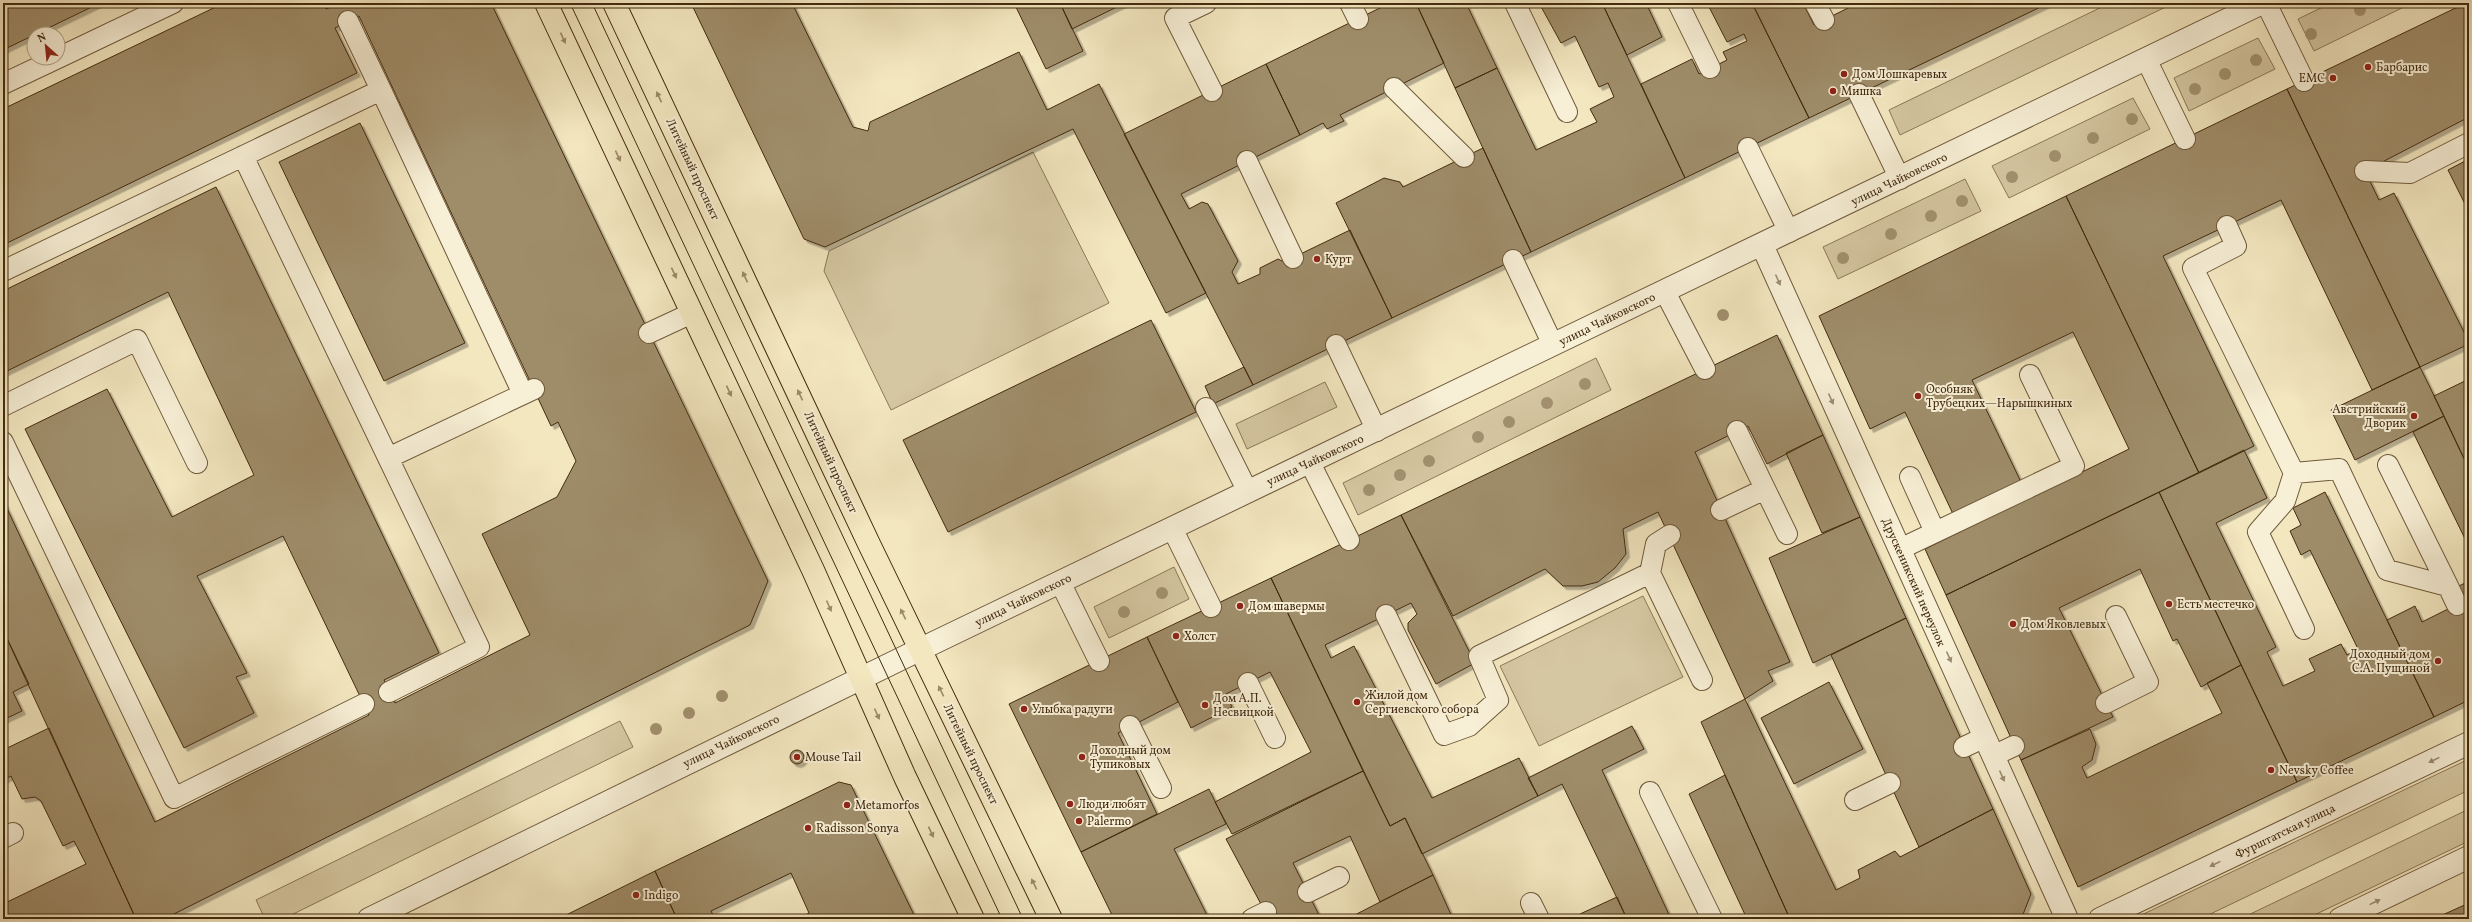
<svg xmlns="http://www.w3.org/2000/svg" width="2472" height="922" viewBox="0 0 2472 922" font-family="Vollkorn,serif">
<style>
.green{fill:#d5c7a2;stroke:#8c7958}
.building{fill:#9f8d6b;stroke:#432b0f;filter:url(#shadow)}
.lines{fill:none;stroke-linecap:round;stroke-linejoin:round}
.service-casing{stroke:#6f5a3b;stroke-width:22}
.minor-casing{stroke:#6f5a3b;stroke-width:24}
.tertiary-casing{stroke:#6f5a3b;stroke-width:24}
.primary-casing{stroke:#432b0f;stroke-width:24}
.service{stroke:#f7efd6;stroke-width:20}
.minor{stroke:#f7efd6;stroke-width:22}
.tertiary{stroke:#f7efd6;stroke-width:22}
.primary{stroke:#f3e7c0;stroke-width:22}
.tram{stroke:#432b0f;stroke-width:1}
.tree{fill:#a2916f}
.oneway{fill:#9b8968}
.oneway2{fill:#9d8d72}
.poi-dot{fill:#8f2418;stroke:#f7efd6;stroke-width:1.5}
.labels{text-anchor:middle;stroke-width:4;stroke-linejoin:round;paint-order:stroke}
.poi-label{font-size:12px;fill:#432b0f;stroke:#f7efd6;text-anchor:start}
.street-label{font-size:12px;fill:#432b0f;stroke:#f7efd6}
</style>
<defs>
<filter id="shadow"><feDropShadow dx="3.5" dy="3.5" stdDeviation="0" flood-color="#0004"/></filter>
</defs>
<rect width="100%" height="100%" fill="#f3e7c0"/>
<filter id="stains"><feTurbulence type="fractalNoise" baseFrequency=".005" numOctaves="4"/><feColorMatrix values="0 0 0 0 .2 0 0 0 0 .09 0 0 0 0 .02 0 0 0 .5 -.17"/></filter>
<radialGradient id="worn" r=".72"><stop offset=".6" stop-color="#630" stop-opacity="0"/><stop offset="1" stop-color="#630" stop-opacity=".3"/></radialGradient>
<!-- green -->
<path class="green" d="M2110 3H2174L1900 135 1889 110Z
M2331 3H2412L2314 51 2298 19Z
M2258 38 2275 69 2189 111 2174 78Z
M2133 98 2150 129 2009 198 1992 166Z
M1033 152 1109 303 891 410 824 271 829 251Z
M1965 179 1981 211 1838 279 1823 247Z
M1596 358 1611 390 1358 515 1343 483Z
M1325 382 1337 407 1247 449 1236 424Z
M1174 567 1189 599 1109 638 1094 607Z
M1643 596 1683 677 1539 746 1500 666Z
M620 721 633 747 283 919H265L256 900Z
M2469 759V790L2200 919H2133Z
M2469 809V841L2306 919H2240Z"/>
<!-- building -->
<path class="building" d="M3 3H100L3 50Z
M224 3H324L326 9 340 3H491L768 581 750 625 164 919H136L3 630V500L155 822 369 715 283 536 197 576 247 673 236 677 254 713 184 748 25 429 107 389 172 517 254 475 168 292 3 373V291L216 187 439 653 384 680 395 703 530 635 482 534 557 497 576 461 558 422 551 426 359 16 335 28 357 73 3 245V109Z
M691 3H792L853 127 868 131 870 122 1019 52 1047 110 1099 84 1206 293 1166 313 1073 129 825 247 804 239Z
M1014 3H1060L1083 51 1046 69Z
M1060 3H1125L1072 29Z
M1390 3H1416L1444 63 1340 115 1344 121 1327 129 1323 123 1300 135 1266 64Z
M1416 3H1466L1497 68 1455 88Z
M1539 3H1602L1685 178 1531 252 1455 88 1497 68 1536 150 1597 122 1590 109 1614 97 1608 83 1599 87 1575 36 1561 43Z
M1602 3H1646L1662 37 1627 55Z
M1707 3H1752L1809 118 1685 178 1641 84 1692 59 1699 74 1727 60 1723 52 1747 41 1744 34 1727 42Z
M1752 3H1803L1814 25 1858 3H2049L1809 118Z
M2466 3H2469V117L2365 171 2379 200 2394 193 2469 342V344L2420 367 2287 89Z
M1266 64 1300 135 1181 194 1189 209 1202 202 1208 204 1238 261 1232 272 1238 284 1260 274V268L1278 259 1284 262 1350 230 1392 318 1253 385 1124 134Z
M2287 89 2420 367 2372 390 2281 200 2163 256 2254 446 2199 473 2066 196Z
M360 123 465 343 384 381 279 162Z
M1483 148 1531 252 1392 318 1336 203 1384 178 1400 182 1403 187Z
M2469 159V212L2448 170Z
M2066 196 2199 473 1946 595 1925 549 2129 449 2073 332 1972 380 2021 482 1953 514 1905 412 1870 429 1819 316Z
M1151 320 1196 412 948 532 903 440Z
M1777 335 1823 435 1767 464 1748 426 1695 452 1790 662 1768 671 1773 681 1745 699 1658 512 1623 529 1626 554 1615 568 1598 582 1582 586H1563L1545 569 1453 616 1401 515Z
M1244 367 1253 385 1213 404 1205 386Z
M2420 367 2444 416 2355 460 2331 410Z
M2469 379V469L2434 396Z
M2444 416 2469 469V547L2413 432Z
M1823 435 1860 517 1822 533 1786 453Z
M2244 450 2267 498 2216 523 2276 647 2267 652 2283 686 2315 671 2309 659 2341 644 2347 655 2358 649 2310 550 2301 555 2290 531 2301 525 2293 508 2325 492 2434 717 2297 782 2159 492Z
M2159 492 2241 665 2201 687 2177 639 2173 641 2140 569 2059 608 2113 717 2021 760 1946 595Z
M1401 515 1475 663 1436 684 1408 630V623L1417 614 1411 603 1325 645 1331 658 1354 646 1432 798 1519 758 1538 796 1422 854 1405 818 1390 826 1271 578Z
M1860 517 1906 618 1813 663 1769 558Z
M1271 578 1363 771 1232 834 1215 802 1311 752 1270 672 1226 694 1232 707 1191 728 1147 637Z
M2469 581V700L2434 717 2387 620 2415 606 2422 622 2466 600 2459 586Z
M1906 618 1993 809 1919 847 1831 655Z
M3 630 29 684 13 692 22 711 3 720Z
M1147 637 1178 702 1118 733 1157 814 1081 852 1009 704Z
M2241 665 2297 782 2078 887 2021 760 2090 729 2096 744 2092 760 2082 767 2087 778 2222 713 2207 683Z
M1829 682 1863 749 1794 784 1761 718Z
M1745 699 1836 890 1860 878 1858 870 1895 851 1900 857 1993 809 2031 894 2022 917 2017 919H1790L1701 722Z
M1632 726 1644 749 1602 770 1671 919H1627L1562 784 1538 796 1528 778Z
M49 728 106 854 136 919H3V904L86 864 74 841 63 846 41 801 35 797 22 799 11 776 3 780V750Z
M790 757a7 7 0 1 1 14 0a7 7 0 1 1-14 0Z
M1363 771 1390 826 1405 818 1433 875 1380 902 1350 836 1293 863 1321 919H1269L1226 839Z
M1725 775 1790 919H1747L1689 794Z
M839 782 851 785 916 919H798L809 913 791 873 711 911 715 919H677L655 871Z
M1209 789 1226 824 1174 849 1209 919H1114L1081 852Z
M655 871 677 919H558Z
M1433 875 1453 919H1347L1380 902Z
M1617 897 1627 919H1582L1580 914Z
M2469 903V919H2434L2438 917Z"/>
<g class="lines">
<!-- service casing -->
<g class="service-casing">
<path id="service" d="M1206 3 1175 18 1212 91
M1350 3 1358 19
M1515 3 1567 112
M1678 3 1710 68
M1815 3 1824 20
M2266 3 2304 81
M348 21 381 90
M58 58 173 3
M2146 59 2185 139
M3 84 58 58
M1394 88 1464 157
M1859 94 1900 179
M1748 148 1789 232
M243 156 479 647 389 692
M1247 161 1293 258
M2365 171 2410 173 2469 143
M2227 226 2236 246 2193 268 2294 473 2339 469 2387 570 2448 586 2457 605
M1513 260 1553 345
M3 271 381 90 523 394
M1665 292 1705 369
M649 333 692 313
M1336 345 1377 431
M3 406 137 340 197 463
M1206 408 1248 492
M1737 431 1787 534
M3 442 174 798 364 704
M388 458 534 389
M1310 463 1349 540
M2388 465 2448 586
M2294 473 2285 501 2258 532 2304 629
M1910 477 1935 532
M1721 510 1765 489
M1172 528 1211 607
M1900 549 2074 466 2030 375
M1650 573 1702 680
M1060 582 1099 661
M1386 615 1444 735 1469 726 1498 700 1479 656 1650 573 1656 544 1670 535
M1248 683 1275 738
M2106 703 2148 682 2116 616
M1130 726 1161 788
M1964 747 1985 737
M1993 756 2014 746
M1650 792 1712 919
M1855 800 1890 783
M3 838 13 833
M1308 892 1339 877
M1531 903 1539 919
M1252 919 1266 912"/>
</g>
<!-- minor casing -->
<g class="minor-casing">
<path id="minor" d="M1762 245 2067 919
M2100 919 2469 743
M2340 919 2469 857"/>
</g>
<!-- tertiary casing -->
<g class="tertiary-casing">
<path id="tertiary" d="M369 919 921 649 2262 3"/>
</g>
<!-- primary casing -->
<g class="primary-casing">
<path id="primary" d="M546 3 813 570 905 777 973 919
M614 3 869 544 1051 919"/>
</g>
<!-- service -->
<use href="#service" class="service"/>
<!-- minor -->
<use href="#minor" class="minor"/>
<!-- tertiary -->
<use href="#tertiary" class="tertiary"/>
<!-- primary -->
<use href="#primary" class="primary"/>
<!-- tram -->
<path class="tram" d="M570 3 1002 919
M592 3 1023 919"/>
</g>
<!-- trees -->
<g class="tree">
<circle cx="2360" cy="10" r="6"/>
<circle cx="2311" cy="34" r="6"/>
<circle cx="2256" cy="60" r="6"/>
<circle cx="2225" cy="74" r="6"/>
<circle cx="2195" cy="89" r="6"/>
<circle cx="2132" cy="119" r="6"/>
<circle cx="2093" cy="138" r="6"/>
<circle cx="2055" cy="156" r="6"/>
<circle cx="2012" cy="177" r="6"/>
<circle cx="1962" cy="201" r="6"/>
<circle cx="1931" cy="216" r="6"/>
<circle cx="1891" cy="234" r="6"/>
<circle cx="1843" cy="258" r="6"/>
<circle cx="1723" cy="315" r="6"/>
<circle cx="1585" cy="384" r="6"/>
<circle cx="1547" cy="403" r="6"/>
<circle cx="1509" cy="422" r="6"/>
<circle cx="1478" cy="437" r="6"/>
<circle cx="1429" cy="461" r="6"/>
<circle cx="1400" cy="475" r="6"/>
<circle cx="1369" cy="490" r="6"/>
<circle cx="1162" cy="593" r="6"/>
<circle cx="1124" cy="612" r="6"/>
<circle cx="722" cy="696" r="6"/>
<circle cx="689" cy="713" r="6"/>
<circle cx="656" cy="729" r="6"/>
</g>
<!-- one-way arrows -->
<defs><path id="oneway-solid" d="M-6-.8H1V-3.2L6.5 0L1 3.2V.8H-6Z"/></defs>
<g class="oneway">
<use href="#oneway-solid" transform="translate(563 38) rotate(65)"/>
<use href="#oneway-solid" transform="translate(659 97) rotate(-115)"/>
<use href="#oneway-solid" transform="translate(618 156) rotate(65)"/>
<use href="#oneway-solid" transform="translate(674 273) rotate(65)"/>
<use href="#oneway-solid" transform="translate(745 277) rotate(-115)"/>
<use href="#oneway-solid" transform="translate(729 391) rotate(65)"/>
<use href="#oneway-solid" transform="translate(800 395) rotate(-115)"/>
<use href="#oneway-solid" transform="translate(829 606) rotate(66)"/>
<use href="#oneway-solid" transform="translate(903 614) rotate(-116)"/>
<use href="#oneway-solid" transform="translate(941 691) rotate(-116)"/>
<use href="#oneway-solid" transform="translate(877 714) rotate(66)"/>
<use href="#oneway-solid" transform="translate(931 832) rotate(65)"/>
<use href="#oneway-solid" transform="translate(1034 884) rotate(-116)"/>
</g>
<g class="oneway2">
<use href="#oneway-solid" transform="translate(1778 280) rotate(66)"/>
<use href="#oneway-solid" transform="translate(1831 399) rotate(66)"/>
<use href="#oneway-solid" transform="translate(1949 657) rotate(66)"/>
<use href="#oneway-solid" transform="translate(2434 760) rotate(154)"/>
<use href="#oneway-solid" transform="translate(2002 776) rotate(66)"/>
<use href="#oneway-solid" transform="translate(2215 864) rotate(154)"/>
<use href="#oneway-solid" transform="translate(2375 902) rotate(-26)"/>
</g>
<!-- markers -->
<g class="poi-dot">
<circle cx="2368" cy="67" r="4"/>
<circle cx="1844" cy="74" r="4"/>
<circle cx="2333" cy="78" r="4"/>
<circle cx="1833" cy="91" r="4"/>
<circle cx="1317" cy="259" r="4"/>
<circle cx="1918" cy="396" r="4"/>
<circle cx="2414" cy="416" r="4"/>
<circle cx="2169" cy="604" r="4"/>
<circle cx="1240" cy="606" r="4"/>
<circle cx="2013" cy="624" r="4"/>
<circle cx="1176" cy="636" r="4"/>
<circle cx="2438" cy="661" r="4"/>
<circle cx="1357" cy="702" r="4"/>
<circle cx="1205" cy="705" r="4"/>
<circle cx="1024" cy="709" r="4"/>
<circle cx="797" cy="757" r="4"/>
<circle cx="1082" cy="757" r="4"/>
<circle cx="2271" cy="770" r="4"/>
<circle cx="1070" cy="804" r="4"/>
<circle cx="847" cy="805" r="4"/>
<circle cx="1079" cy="821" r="4"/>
<circle cx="808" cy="828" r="4"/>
<circle cx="636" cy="895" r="4"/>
</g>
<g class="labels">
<!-- poi labels -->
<g class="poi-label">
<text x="2376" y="71">Барбарис</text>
<text x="1852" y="78">Дом Лошкаревых</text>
<text x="2325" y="82" text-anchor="end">EMC</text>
<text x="1841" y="95">Мишка</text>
<text x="1325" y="263">Курт</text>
<text x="1926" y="393">Особняк<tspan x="1926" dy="14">Трубецких—Нарышкиных</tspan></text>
<text x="2406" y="413" text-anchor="end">Австрийский<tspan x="2406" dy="14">Дворик</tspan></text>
<text x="2177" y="608">Есть местечко</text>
<text x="1248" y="610">Дом шавермы</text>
<text x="2021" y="628">Дом Яковлевых</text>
<text x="1184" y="640">Холст</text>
<text x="2430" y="658" text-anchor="end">Доходный дом<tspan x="2430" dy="14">С.А. Пущиной</tspan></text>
<text x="1365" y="699">Жилой дом<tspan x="1365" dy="14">Сергиевского собора</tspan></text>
<text x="1213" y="702">Дом А.П.<tspan x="1213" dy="14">Несвицкой</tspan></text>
<text x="1032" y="713">Улыбка радуги</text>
<text x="1090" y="754">Доходный дом<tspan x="1090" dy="14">Тупиковых</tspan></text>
<text x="805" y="761">Mouse Tail</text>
<text x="2279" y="774">Nevsky Coffee</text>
<text x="1078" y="808">Люди любят</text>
<text x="855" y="809">Metamorfos</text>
<text x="1087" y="825">Palermo</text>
<text x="816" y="832">Radisson Sonya</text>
<text x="644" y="899">Indigo</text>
</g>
<!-- street labels -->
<g class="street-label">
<text transform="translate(693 169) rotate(65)" y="4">Литейный проспект</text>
<text transform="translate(1899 179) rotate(-26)" y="4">улица Чайковского</text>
<text transform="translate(1607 319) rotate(-26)" y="4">улица Чайковского</text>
<text transform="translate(1315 460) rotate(-25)" y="4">улица Чайковского</text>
<text transform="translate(831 462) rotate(65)" y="4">Литейный проспект</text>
<text transform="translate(1914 582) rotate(66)" y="4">Друскеникский переулок</text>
<text transform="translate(1023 600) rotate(-26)" y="4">улица Чайковского</text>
<text transform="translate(731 741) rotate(-26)" y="4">улица Чайковского</text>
<text transform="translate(971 754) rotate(64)" y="4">Литейный проспект</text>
<text transform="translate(2285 831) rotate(-26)" y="4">Фурштатская улица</text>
</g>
</g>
<!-- margin -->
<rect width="2472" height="922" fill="none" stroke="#f3e7c0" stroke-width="16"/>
<rect x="4" y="4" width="2464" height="914" fill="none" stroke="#432b0f" stroke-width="2"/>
<rect x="8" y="8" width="2456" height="906" fill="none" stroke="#432b0f"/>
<!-- north arrow -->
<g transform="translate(46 46) rotate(333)"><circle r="19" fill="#f7efd6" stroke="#afa186"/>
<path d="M0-3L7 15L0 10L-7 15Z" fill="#8f2418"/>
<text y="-6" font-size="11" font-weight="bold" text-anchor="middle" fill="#432b0f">N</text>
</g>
<rect width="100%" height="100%" filter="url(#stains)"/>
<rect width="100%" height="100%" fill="url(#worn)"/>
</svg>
